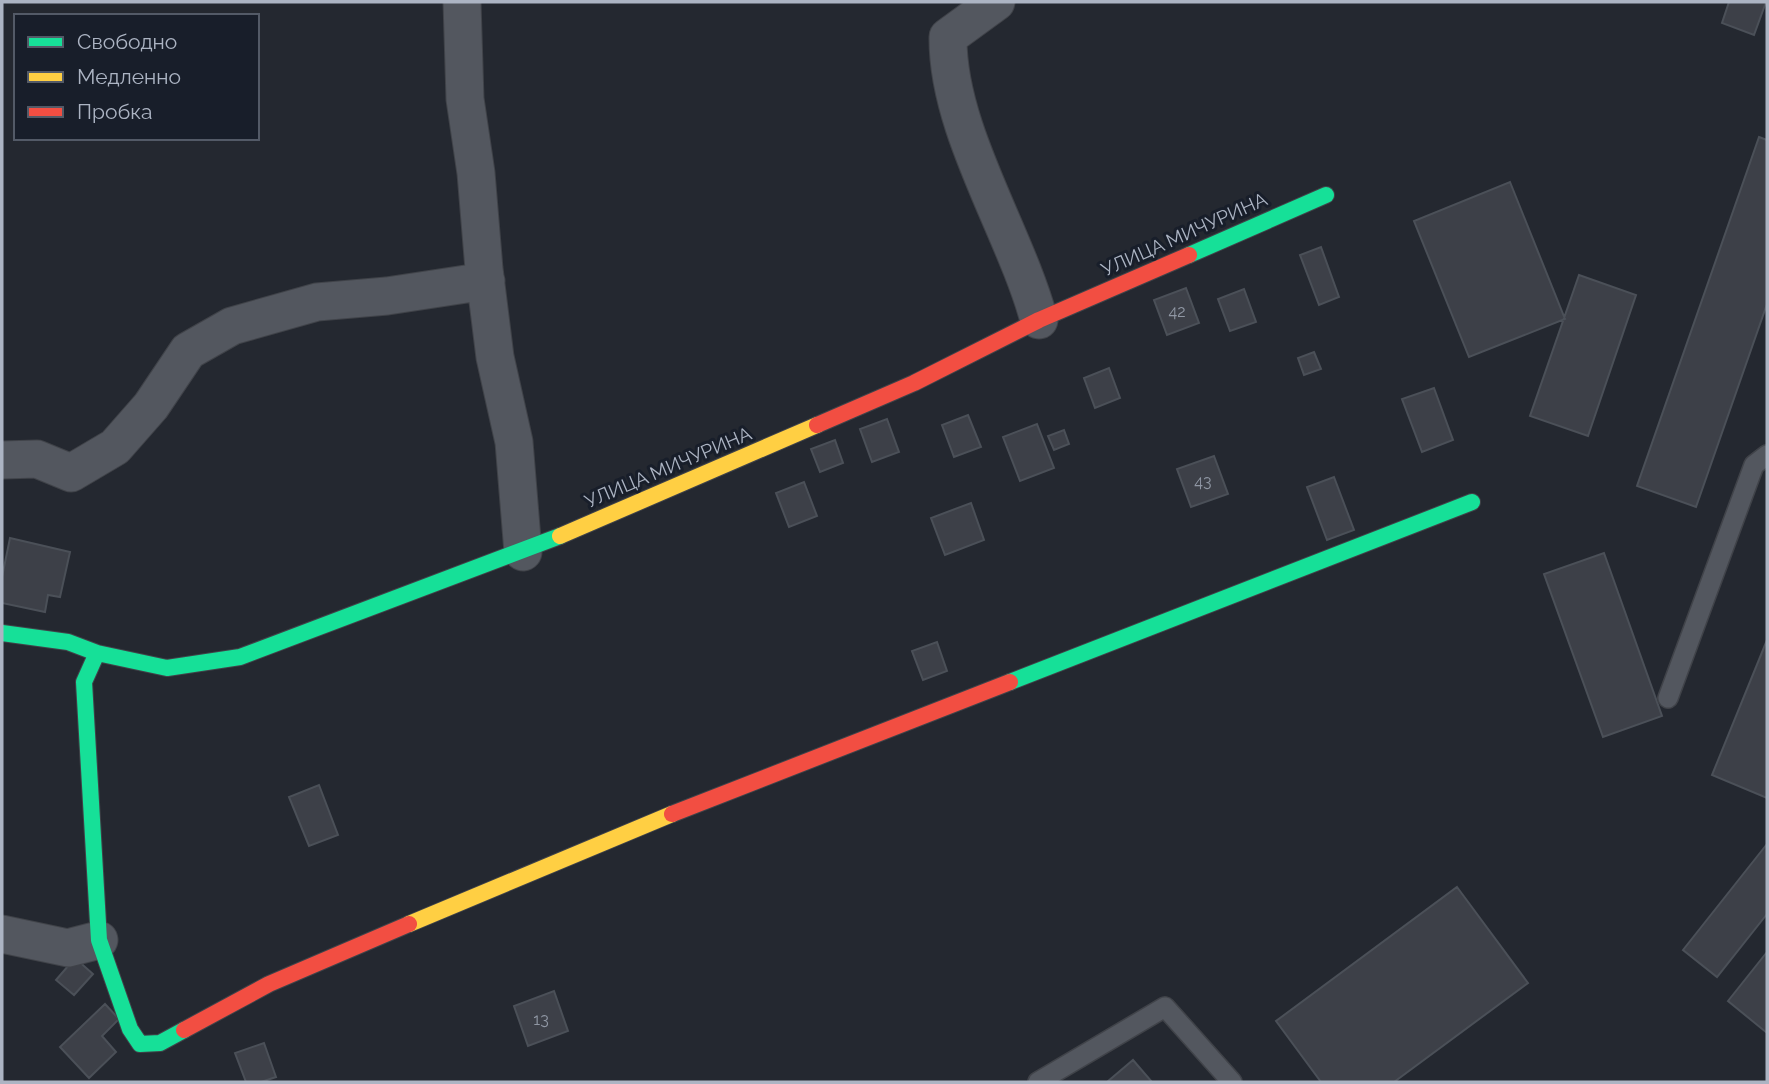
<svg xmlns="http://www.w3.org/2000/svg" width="1769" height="1084" viewBox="0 0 1769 1084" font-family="Raleway,sans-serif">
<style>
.building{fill:#3d4048;stroke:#4b5058;stroke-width:2}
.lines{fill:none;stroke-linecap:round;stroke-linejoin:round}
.lane-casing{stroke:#404349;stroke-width:22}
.street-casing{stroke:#404349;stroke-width:39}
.fast-casing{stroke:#404349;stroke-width:18}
.slow-casing{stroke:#404349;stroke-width:18}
.jam-casing{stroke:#404349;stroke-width:18}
.lane{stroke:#53575f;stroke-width:19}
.street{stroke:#53575f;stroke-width:37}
.fast{stroke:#16e098;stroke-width:16}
.slow{stroke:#ffcf43;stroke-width:16}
.jam{stroke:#f24e42;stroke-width:16}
.labels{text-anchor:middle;stroke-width:6;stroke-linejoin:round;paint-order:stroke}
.number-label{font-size:16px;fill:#9097a4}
.street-label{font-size:19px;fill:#acb4c3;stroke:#181e2a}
</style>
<rect width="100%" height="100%" fill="#242830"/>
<!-- building -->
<path class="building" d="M1729 2H1766L1754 35 1722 23Z
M1759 137 1767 140V304L1696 507 1637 486Z
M1510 182 1565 319 1469 357 1414 221Z
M1321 247 1339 297 1319 305 1300 255Z
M1579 275 1636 295 1588 436 1530 416Z
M1186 288 1199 323 1167 335 1154 300Z
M1244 289 1256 322 1230 331 1218 299Z
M1314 352 1321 369 1304 375 1298 358Z
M1109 368 1120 398 1095 408 1084 378Z
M1434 388 1453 440 1422 452 1402 399Z
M968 415 981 447 954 457 942 425Z
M887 419 899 452 872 462 860 429Z
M1037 424 1054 468 1020 481 1003 437Z
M1064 430 1069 444 1054 450 1048 436Z
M835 440 843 463 820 472 811 449Z
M1214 456 1228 494 1191 507 1177 469Z
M1334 477 1354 530 1327 540 1307 487Z
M804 482 817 516 789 527 776 493Z
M971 503 984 540 945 555 931 518Z
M10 538 70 552 60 597 48 595 45 612 2 603V577Z
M1604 553 1662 716 1603 737 1544 574Z
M1767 640V798L1712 775Z
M937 642 947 671 923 680 912 651Z
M319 785 338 835 309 846 289 797Z
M1767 844V914L1717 977 1683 950Z
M1457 887 1528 983 1394 1082H1321L1276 1021Z
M1767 952V1033L1728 1001Z
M75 958 93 974 74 995 56 980Z
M554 991 568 1031 528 1046 514 1006Z
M105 1004 119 1019 102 1036 116 1052 89 1078 60 1047Z
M264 1043 276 1077 261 1082H246L235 1053Z
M1133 1060 1152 1082H1107Z"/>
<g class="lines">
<!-- lane casing -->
<g class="lane-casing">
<path id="lane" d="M1668 698 1754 465 1767 455
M1038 1082 1165 1007 1232 1082"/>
</g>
<!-- street casing -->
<g class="street-casing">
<path id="street" d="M462 2 465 99 476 173 484 269 495 357 514 442 523 552
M996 2 948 37C947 130 1015 231 1039 320
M2 460 37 459 71 473 115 447 151 406 188 351 232 326 317 302 387 296 486 281
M2 934 68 948 99 940"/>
</g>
<!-- fast casing -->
<g class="fast-casing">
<path id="fast" d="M1189 255 1326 195
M2 633 68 642 97 653 167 668 240 657 560 536
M97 653 84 682 99 940 130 1029 140 1044 160 1043 184 1030
M1010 682 1472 502"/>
</g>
<!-- slow casing -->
<g class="slow-casing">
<path id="slow" d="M560 536 817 425
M409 924 672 814"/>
</g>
<!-- jam casing -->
<g class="jam-casing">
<path id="jam" d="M817 425 914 383 1039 320 1189 255
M672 814 1010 682
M184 1030 269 984 409 924"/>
</g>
<!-- lane -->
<use href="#lane" class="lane"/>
<!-- street -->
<use href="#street" class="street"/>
<!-- fast -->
<use href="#fast" class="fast"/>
<!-- slow -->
<use href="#slow" class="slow"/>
<!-- jam -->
<use href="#jam" class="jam"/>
</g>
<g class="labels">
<!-- number labels -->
<g class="number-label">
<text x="1177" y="317">42</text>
<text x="1203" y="487">43</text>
<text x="541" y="1025">13</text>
</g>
<!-- street labels -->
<g class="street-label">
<text transform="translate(1184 234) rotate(-24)" y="7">УЛИЦА МИЧУРИНА</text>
<text transform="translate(668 467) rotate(-23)" y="7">УЛИЦА МИЧУРИНА</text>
</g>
</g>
<!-- border -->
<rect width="1769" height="1084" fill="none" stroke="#acb4c3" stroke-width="7"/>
<!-- legend -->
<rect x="14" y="14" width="245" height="126" fill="#181e2a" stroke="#535a67" stroke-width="2"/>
<rect x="28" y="37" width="35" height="10" fill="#16e098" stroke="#535a67" stroke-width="2"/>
<text x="77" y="49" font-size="21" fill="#acb4c3">Свободно</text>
<rect x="28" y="72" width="35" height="10" fill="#ffcf43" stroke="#535a67" stroke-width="2"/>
<text x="77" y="84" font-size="21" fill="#acb4c3">Медленно</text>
<rect x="28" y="107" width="35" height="10" fill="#f24e42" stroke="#535a67" stroke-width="2"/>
<text x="77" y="119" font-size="21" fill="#acb4c3">Пробка</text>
</svg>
